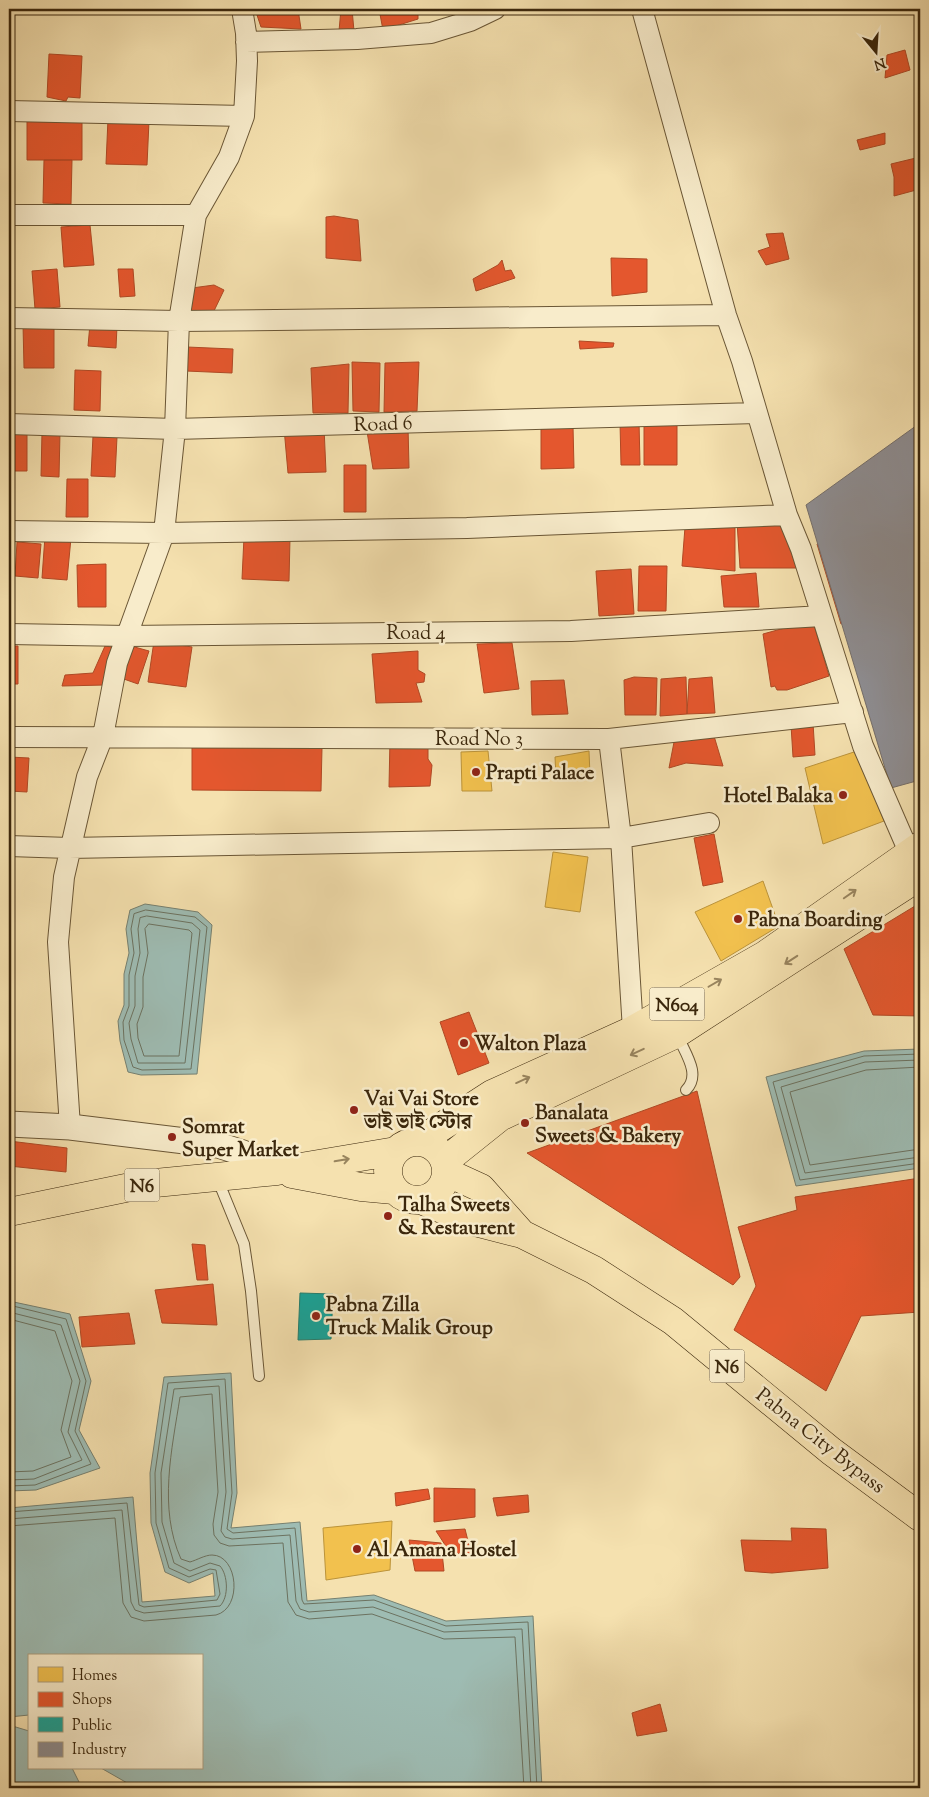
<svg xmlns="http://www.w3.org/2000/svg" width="929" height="1797" viewBox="0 0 929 1797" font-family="'Sorts Mill Goudy','Noto Serif Bengali',serif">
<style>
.water{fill:#9ebcb3;stroke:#768070}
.homes{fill:#f2c14e;stroke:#bb933a}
.shops{fill:#e4572e;stroke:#b14924}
.public{fill:#17a398;stroke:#227e6e}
.industry{fill:#8d8d92;stroke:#746e6a}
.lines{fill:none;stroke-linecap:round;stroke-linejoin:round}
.shore{stroke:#6c7260;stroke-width:1}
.service-casing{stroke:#6a5635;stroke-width:12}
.minor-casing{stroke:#6a5635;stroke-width:22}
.tertiary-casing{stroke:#6a5635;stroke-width:27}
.trunk-casing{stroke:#3b270c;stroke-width:29}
.service{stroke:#f8eccb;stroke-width:10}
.minor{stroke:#f8eccb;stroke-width:20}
.tertiary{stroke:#f8eccb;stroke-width:25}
.trunk{stroke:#f5e1af;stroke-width:28}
.oneway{stroke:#98845e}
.poi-dot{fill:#8f2418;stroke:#f8eccb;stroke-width:2}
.labels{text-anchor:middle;stroke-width:5;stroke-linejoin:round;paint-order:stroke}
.shield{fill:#f8eccb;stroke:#746245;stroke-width:1}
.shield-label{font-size:19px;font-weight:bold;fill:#3b270c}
.street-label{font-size:20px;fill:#3b270c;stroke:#f8eccb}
.poi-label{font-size:20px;font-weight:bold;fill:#3b270c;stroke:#f8eccb;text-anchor:start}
</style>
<rect width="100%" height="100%" fill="#f5e1af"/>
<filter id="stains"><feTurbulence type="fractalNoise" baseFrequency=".004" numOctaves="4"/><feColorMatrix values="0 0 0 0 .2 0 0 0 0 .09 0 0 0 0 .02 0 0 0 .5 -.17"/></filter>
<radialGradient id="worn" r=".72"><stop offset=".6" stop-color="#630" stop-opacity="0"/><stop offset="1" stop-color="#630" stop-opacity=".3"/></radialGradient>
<!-- water -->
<path class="water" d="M145 904 198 912 212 925 197 1074 141 1075 128 1072 120 1041 118 1021 124 1005V974L129 953 126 929 130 910Z
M920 1049V1168L796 1186 766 1077 864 1051Z
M9 1301 70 1314 91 1381 79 1430 100 1468 36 1490 9 1491Z
M231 1373 237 1493 231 1528 300 1522 307 1601 374 1595 446 1621 533 1616 542 1788H136L101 1768H201V1656H29V1715L9 1717V1508L133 1497 142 1602 215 1596 213 1573 189 1583 165 1572 151 1523 150 1473 164 1377Z
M9 1725 29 1731V1768H72L82 1788H9Z"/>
<!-- homes -->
<path class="homes" d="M488 751 492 791H462L461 752Z
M589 751 590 775 556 777 555 757Z
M857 751 884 821 823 844 805 768Z
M553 852 588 857 580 912 545 907Z
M763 881 779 926 721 961 695 912Z
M392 1521 390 1570 326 1580 323 1528Z"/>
<!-- shops -->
<path class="shops" d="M255 9H298L301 29 261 27Z
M341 9H352L354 31H339Z
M379 9H418V19L383 30Z
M583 9H607L585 14Z
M905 50 910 70 885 78 887 55Z
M49 54 82 56 80 98 68 97 66 101 47 97Z
M27 118H82V160H27Z
M108 119 149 121 147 165 106 164Z
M885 133V144L860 150 857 140Z
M920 157V189L894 196V177L891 164Z
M44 160H72L71 204 43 203Z
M334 216 358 220 361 261 326 258V217Z
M90 225 94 265 64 267 61 227Z
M783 233 789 259 766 265 758 251 770 247 766 234Z
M611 258 647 259V292L612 296Z
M502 260 505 271 511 270 515 278 476 291 473 279 498 265Z
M57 269 60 307 35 309 32 271Z
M118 269H133L135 296 120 297Z
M214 285 224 290 213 313 189 312 192 288Z
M54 323V368H24L23 324Z
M90 324 117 326 116 348 88 346Z
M579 341 614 343 613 347 580 349Z
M187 347 233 349 232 373 186 371Z
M352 362 380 363 379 412 353 411Z
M419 362 417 411 384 412 385 363Z
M349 364 348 413H313L311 368Z
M75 370 101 371 100 411 74 410Z
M639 421 640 465H621L620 422Z
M644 421H677V465H644Z
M366 425 408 426 409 468 373 469Z
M541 426H573L574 468 541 469Z
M324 427 326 472 288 473 284 428Z
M13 429H27V471H13Z
M42 432H60L59 477 41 476Z
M93 436 117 437 115 477 91 476Z
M344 465H366V512H344Z
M9 475H14L12 520H9Z
M67 479H88V517H66Z
M920 512V598L908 602 884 523Z
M737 522 745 524 789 526 798 568H740Z
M882 525 906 604 841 624 817 544Z
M685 527H735V571L682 566Z
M45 536 71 538 67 580 42 578Z
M244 537 290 538 289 581 242 579Z
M17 542 41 544 38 578 15 576Z
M106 564V607H78L77 565Z
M639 566H667L666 611H638Z
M631 569 634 614 599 616 596 571Z
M756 573 759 607H724L721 576Z
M810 621 815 628 829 676 787 690H777L775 686 771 687 763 634Z
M154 641 192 647 186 687 148 682Z
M512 643 519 689 484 693 477 644Z
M9 646H18V684H9Z
M105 646 117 648 105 685 62 686 65 675 93 673Z
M131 646 149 651 138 684 121 678Z
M418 651V670L425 674 424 682 416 683 422 702 376 703 372 654Z
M920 656V758L886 768 858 675Z
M634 677 657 678 656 715H625L624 680Z
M686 677 687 714 660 716 661 679Z
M712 677 715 713 687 714 689 679Z
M564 680 568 714 532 715 531 681Z
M813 723 815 755 793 757 791 725Z
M714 736 723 766 686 763 669 768 675 737Z
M390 739 428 742V759L432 765 430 786 389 787Z
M192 746 322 748 321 791 192 790Z
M9 757 29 758 27 792 9 791Z
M714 834 723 882 703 886 694 838Z
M920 903V1016L873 1015 844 949Z
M469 1012 489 1063 458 1075 440 1022Z
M697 1091 740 1277 733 1285 527 1153Z
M9 1141 67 1148 66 1172 9 1166Z
M920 1178V1312L861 1316 826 1391 734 1330 756 1286 738 1227 797 1210 795 1197Z
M192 1244 205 1245 208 1280H197Z
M213 1284 217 1325 162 1323 155 1290Z
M129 1313 135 1344 82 1347 79 1317Z
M434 1488 475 1489V1517L434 1522Z
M428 1489 430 1499 396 1506 395 1493Z
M528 1495 529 1512 497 1516 493 1498Z
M791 1528 826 1529 828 1568 772 1573 745 1571 741 1540 792 1541Z
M465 1529 471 1553 451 1554 436 1531Z
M409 1540 441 1543 444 1571H415Z
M660 1704 667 1731 637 1736 632 1713Z"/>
<!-- public -->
<path class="public" d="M300 1293 333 1294 331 1339 298 1340Z"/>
<!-- industry -->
<path class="industry" d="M920 423V780L891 788 806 505Z"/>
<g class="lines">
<!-- shore -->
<path class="shore" d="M146 910 195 917 207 927 191 1069 142 1070 133 1067 124 1040 123 1022 129 1006V975L134 953 131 929 134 914Z
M147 916 192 923 200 930 185 1063H138L131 1039 129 1023 135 1006V976L140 953 138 929 140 918Z
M149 924 189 930 192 933 179 1056H144L138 1038 137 1024 143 1007V977L148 953 145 929Z
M920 1054 864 1056 773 1082 800 1180 920 1163
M920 1060 865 1062 781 1087 805 1173 920 1157
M920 1067 866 1070 790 1092 810 1165 920 1149
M9 1305 66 1319 86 1381 75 1431 91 1464 35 1485 9 1486
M9 1312 61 1325 80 1381 68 1432 82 1460 34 1479 9 1480
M9 1319 55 1331 72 1381 61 1430 71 1457 33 1471 9 1472
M9 1512 127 1503 139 1605 144 1607 217 1600 220 1594 216 1570 210 1569 189 1577 169 1568 156 1523 155 1473 168 1383 225 1379 232 1493 227 1529 233 1533 295 1528 302 1600 304 1604 374 1600 446 1626 528 1622 537 1788
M9 1519 122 1510 131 1602 135 1610 144 1613 220 1606C229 1597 228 1575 220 1566L210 1563 190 1571 174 1563 162 1522 161 1473 174 1389 219 1386 226 1492 221 1531 225 1537 232 1539 290 1535 296 1601 300 1609 309 1612 373 1607 444 1632 522 1629 531 1788
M9 1526 115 1518 123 1603 131 1617 144 1621 216 1615C243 1608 238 1555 212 1555 205 1555 197 1560 190 1562L181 1559C158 1508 172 1449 180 1397L212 1394 218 1492 213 1524 214 1535 220 1543 229 1546 283 1543 288 1602 296 1615 309 1619 372 1614 444 1639 515 1637 524 1788"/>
<!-- service casing -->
<g class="service-casing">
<path id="service" d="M677 1034C684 1052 702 1074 686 1090
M217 1178 244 1244 251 1291 259 1376"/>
</g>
<!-- minor casing -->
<g class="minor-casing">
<path id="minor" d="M642 9 726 315 742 361 787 515 801 549 863 746 909 852
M246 42 357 39 431 33 470 21 495 9
M9 111 244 116
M9 215H196
M9 318 179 321 726 315
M9 424 175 429 757 413
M9 531 164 533 467 528 787 515
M9 634 128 636 571 631 822 616
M9 737 609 739 853 712
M609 739 621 838 633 1030
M9 846 69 848 621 838 709 823
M70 1127 58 942 64 877 87 777 103 736 117 663 164 533 175 429 179 321 196 215 229 157 244 116 247 61 246 33 242 9"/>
</g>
<!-- tertiary casing -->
<g class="tertiary-casing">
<path id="tertiary" d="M9 1124 70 1127 218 1145 243 1153 251 1161 255 1171"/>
</g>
<!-- trunk casing -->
<g class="trunk-casing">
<path id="trunk" d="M421 1140 492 1094 633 1030 765 955 920 846
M388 1171a29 29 0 1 1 58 0a29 29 0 1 1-58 0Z
M445 1161 500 1117 676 1034 920 876
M446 1172 481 1188 522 1234
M292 1174 361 1187 394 1190
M421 1200 467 1220 522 1234 594 1270 673 1321 831 1451 920 1517
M9 1212 145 1184 277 1171 396 1151"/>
</g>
<!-- service -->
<use href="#service" class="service"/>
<!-- minor -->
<use href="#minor" class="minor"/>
<!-- tertiary -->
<use href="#tertiary" class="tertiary"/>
<!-- trunk -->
<use href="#trunk" class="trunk"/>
</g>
<!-- one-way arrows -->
<defs><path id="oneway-shaft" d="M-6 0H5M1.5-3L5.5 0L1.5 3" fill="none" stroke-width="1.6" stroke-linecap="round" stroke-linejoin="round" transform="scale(1.25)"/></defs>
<g class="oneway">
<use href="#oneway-shaft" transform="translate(850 894) rotate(-35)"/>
<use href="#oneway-shaft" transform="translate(791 960) rotate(147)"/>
<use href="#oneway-shaft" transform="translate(715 983) rotate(-30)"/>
<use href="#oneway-shaft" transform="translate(637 1052) rotate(155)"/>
<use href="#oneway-shaft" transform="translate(523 1080) rotate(-24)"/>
<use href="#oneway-shaft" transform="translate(342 1160) rotate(-10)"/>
</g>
<!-- markers -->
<g class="poi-dot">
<circle cx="476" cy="772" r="5"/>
<circle cx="843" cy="795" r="5"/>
<circle cx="738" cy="919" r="5"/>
<circle cx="464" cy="1043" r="5"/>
<circle cx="354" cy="1110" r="5"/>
<circle cx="525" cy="1123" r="5"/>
<circle cx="172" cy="1137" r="5"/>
<circle cx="388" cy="1216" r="5"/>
<circle cx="316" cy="1316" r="5"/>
<circle cx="357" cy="1549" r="5"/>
</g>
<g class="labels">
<!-- shield labels -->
<g class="shield">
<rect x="649.5" y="987.5" width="55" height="33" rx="4"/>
<rect x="124.5" y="1168.5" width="35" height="33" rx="4"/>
<rect x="709.5" y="1349.5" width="35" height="33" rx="4"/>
</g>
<g class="shield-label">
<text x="677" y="1011">N604</text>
<text x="142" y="1192">N6</text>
<text x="727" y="1373">N6</text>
</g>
<!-- street labels -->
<g class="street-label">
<text transform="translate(383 423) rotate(-2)" y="7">Road 6</text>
<text x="416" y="639">Road 4</text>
<text x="479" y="745">Road No 3</text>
<text transform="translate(821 1440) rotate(38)" y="7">Pabna City Bypass</text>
</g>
<!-- poi labels -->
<g class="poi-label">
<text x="486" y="779">Prapti Palace</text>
<text x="833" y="802" text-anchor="end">Hotel Balaka</text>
<text x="748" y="926">Pabna Boarding</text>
<text x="474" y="1050">Walton Plaza</text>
<text x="364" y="1105">Vai Vai Store<tspan x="364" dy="23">ভাই ভাই স্টোর</tspan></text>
<text x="535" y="1119">Banalata<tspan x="535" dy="23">Sweets &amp; Bakery</tspan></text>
<text x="182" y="1133">Somrat<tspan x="182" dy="23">Super Market</tspan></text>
<text x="398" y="1211">Talha Sweets<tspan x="398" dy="23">&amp; Restaurent</tspan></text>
<text x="326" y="1311">Pabna Zilla<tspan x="326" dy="23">Truck Malik Group</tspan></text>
<text x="367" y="1556">Al Amana Hostel</text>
</g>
</g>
<!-- margin -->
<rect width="929" height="1797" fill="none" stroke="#f5e1af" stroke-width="30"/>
<rect x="10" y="10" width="909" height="1777" fill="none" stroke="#3b270c" stroke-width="2.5"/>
<rect x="15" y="15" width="899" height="1767" fill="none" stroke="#3b270c"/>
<!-- legend -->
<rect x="28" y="1654" width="175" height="115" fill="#f8eccb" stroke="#ac9d7f"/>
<rect x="38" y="1667" width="25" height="15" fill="#f2c14e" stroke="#ac9d7f"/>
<text x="72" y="1680" font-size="15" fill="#3b270c">Homes</text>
<rect x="38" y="1692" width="25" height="15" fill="#e4572e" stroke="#ac9d7f"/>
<text x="72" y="1704" font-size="15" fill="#3b270c">Shops</text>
<rect x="38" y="1717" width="25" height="15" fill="#17a398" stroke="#ac9d7f"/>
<text x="72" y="1730" font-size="15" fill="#3b270c">Public</text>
<rect x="38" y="1742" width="25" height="15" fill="#8d8d92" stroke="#ac9d7f"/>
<text x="72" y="1754" font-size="15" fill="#3b270c">Industry</text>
<!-- north arrow -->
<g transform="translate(876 52) rotate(162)" stroke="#f8eccb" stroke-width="4" paint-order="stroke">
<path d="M0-4L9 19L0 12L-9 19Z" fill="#3b270c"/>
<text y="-8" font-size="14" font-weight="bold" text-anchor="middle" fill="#3b270c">N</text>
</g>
<rect width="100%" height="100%" filter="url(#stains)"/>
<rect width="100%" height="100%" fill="url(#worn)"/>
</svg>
